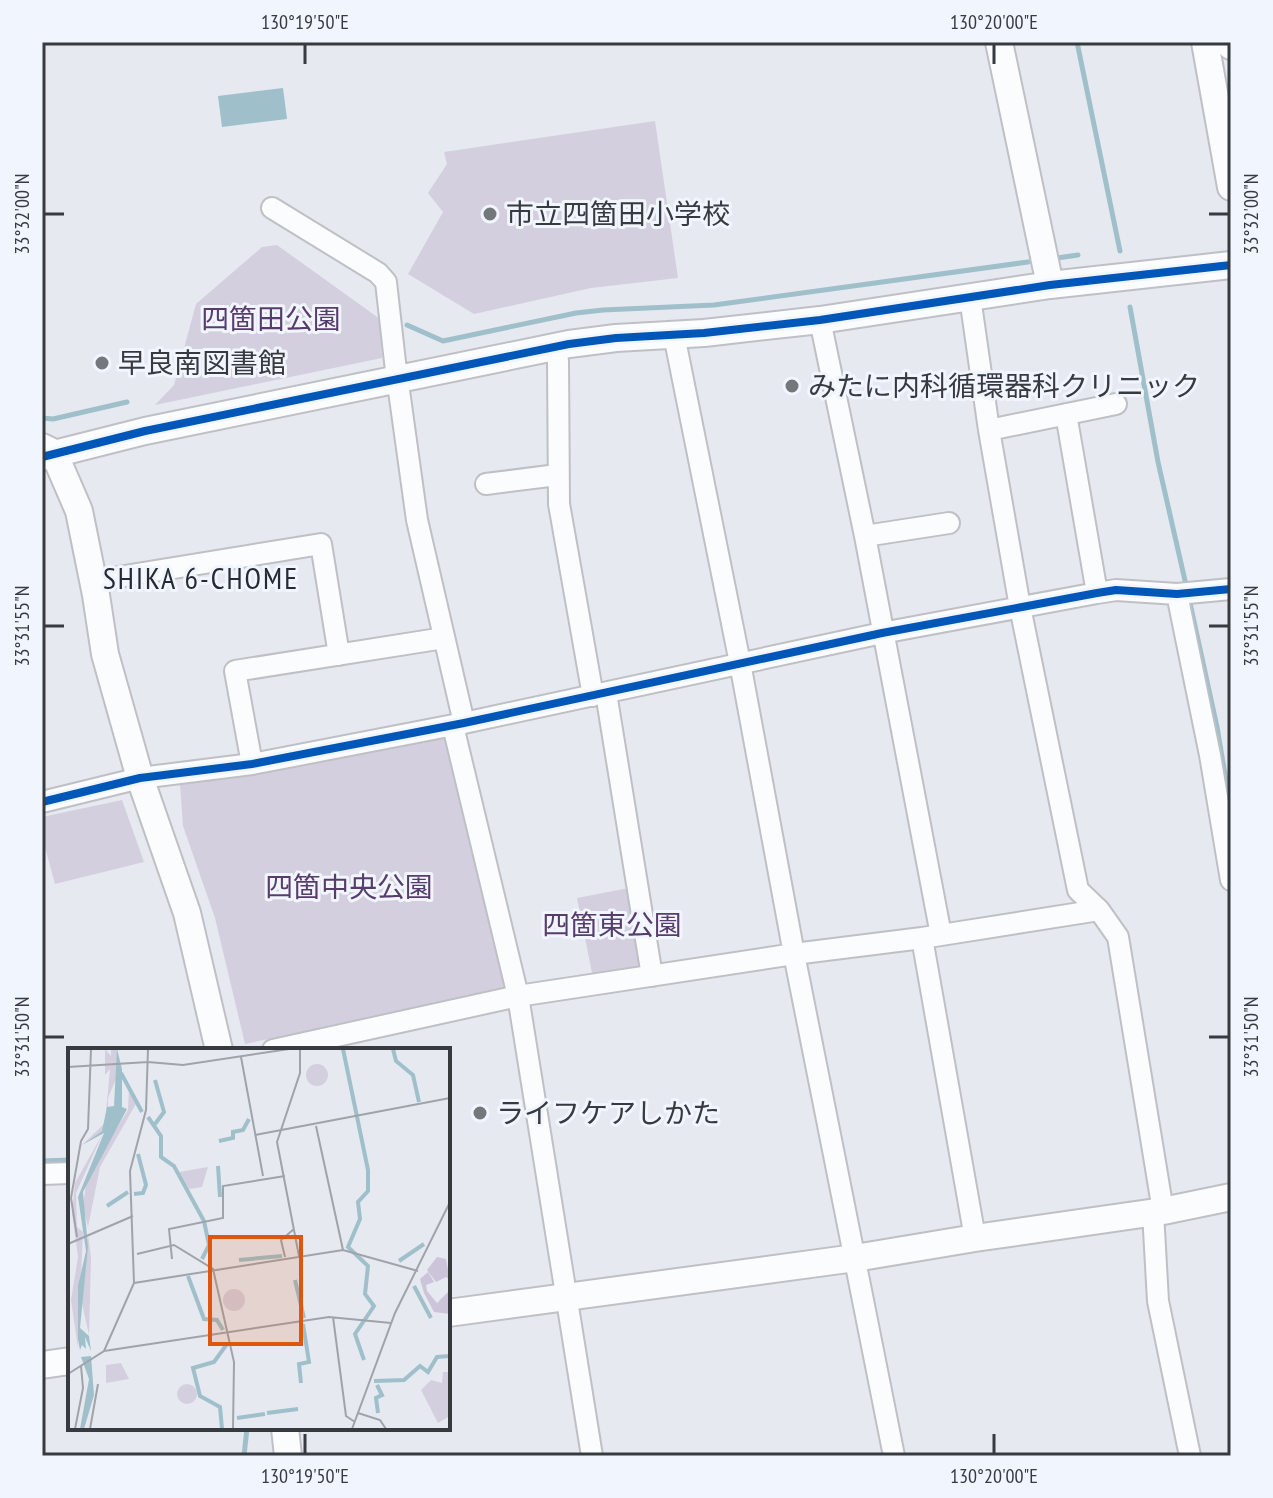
<svg xmlns="http://www.w3.org/2000/svg" width="1273" height="1498" viewBox="0 0 1273 1498" font-family="'PT Sans Narrow','Noto Sans JP',sans-serif">
<style>
.green{fill:#d4cfde}
.water{fill:#9fc0cb}
.lines{fill:none;stroke-linecap:round;stroke-linejoin:round}
.stream{stroke:#9fc0cb;stroke-width:5}
.minor-casing{stroke:#bec0c5;stroke-width:24}
.tertiary-casing{stroke:#bec0c5;stroke-width:30}
.minor{stroke:#fbfcfd;stroke-width:20}
.tertiary{stroke:#fbfcfd;stroke-width:26}
.cycleway-casing{stroke:#f1f5fe;stroke-width:13}
.cycleway{stroke:#0057b8;stroke-width:8}
.ticks{fill:none;stroke:#373a3e;stroke-width:3}
.poi-dot{fill:#74777c;stroke:#f1f5fe;stroke-width:3}
.labels{text-anchor:middle;stroke-width:6;stroke-linejoin:round;paint-order:stroke}
.poi-label{font-size:28px;fill:#373a3e;stroke:#f1f5fe;text-anchor:start}
.park-label{font-size:28px;fill:#563d6c;stroke:#f1f5fe}
.neighbourhood-label{font-size:30px;letter-spacing:2px;fill:#262a32;stroke:#f1f5fe}
.inset-river{fill:none;stroke:#9fc0cb;stroke-width:4}
.inset-road{fill:none;stroke:#a0a3a9;stroke-width:2}
.view{fill:#df570e;fill-opacity:0.15;stroke:#df570e;stroke-width:4}
.inset-edge{fill:none;stroke:#373a3e;stroke-width:4}
.neatline{fill:none;stroke:#373a3e;stroke-width:3}
.ticks-label{font-size:20px;text-anchor:middle;fill:#373a3e}
</style>
<rect width="100%" height="100%" fill="#e6e9f0"/>
<!-- green -->
<path class="green" d="M655 121 678 278 591 288 474 314 408 274 443 212 428 193 447 164 444 152Z
M277 245 380 319 382 358 155 405 174 385 196 304 262 247Z
M448 736 512 988 245 1044 215 918 183 826 180 784Z
M122 800 144 862 55 884 42 836V817Z
M634 887 649 970 593 978 577 898Z"/>
<!-- water -->
<path class="water" d="M283 88 287 119 222 127 218 96Z"/>
<g class="lines">
<!-- stream -->
<path class="stream" d="M1077 42 1120 251
M1057 258 1078 255
M1130 307 1158 462 1186 585
M407 325 443 341 576 313 603 310 714 305 1028 262
M42 418 53 419 127 402
M1190 603 1217 727 1231 810
M42 1161 70 1160
M244 1456 247 1428"/>
<!-- minor casing -->
<g class="minor-casing">
<path id="minor" d="M272 208 378 273 386 282 395 362 417 520 464 723
M970 297 989 430 1020 607 1078 890 1099 910 1118 937 1163 1211
M820 320 865 536 941 935
M674 335 740 663 794 954 894 1456
M555 348 558 361 559 504 593 696
M1066 414 1097 593
M989 430 1116 404
M486 484 557 475
M865 536 949 523
M94 581 321 544 339 655
M1177 594 1210 755 1231 880
M606 693 652 976
M453 726 518 996 592 1456
M252 764 235 671 444 638
M42 802 140 778 252 764 464 723 882 633 1097 593 1116 590 1177 594 1231 589
M922 938 975 1238
M273 1050 518 996 794 954 922 938 1099 910
M42 1174 70 1173
M1153 1212 1158 1301 1190 1456"/>
</g>
<!-- tertiary casing -->
<g class="tertiary-casing">
<path id="tertiary" d="M999 42 1050 285
M1205 42 1231 187
M1230 42 1231 46
M42 447 54 453 79 511 96 595 105 654 140 778 187 913 219 1050
M42 457 145 431 569 344 616 338 704 333 820 320 1050 285 1231 265
M448 1313 855 1258 975 1238 1163 1211 1231 1197
M42 1365 70 1361
M285 1428 288 1456"/>
</g>
<!-- minor -->
<use href="#minor" class="minor"/>
<!-- tertiary -->
<use href="#tertiary" class="tertiary"/>
<!-- cycleway casing -->
<g class="cycleway-casing">
<path id="cycleway" d="M42 457 145 431 569 344 616 338 704 333 820 320 1050 285 1231 265
M42 802 140 778 252 764 464 723 882 633 1097 593 1116 590 1177 594 1231 589"/>
</g>
<!-- cycleway -->
<use href="#cycleway" class="cycleway"/>
</g>
<!-- ticks -->
<path class="ticks" d="M305 44V64M994 44V64M44 214H64M1209 214H1229M44 626H64M1209 626H1229M44 1037H64M1209 1037H1229M305 1434V1454M994 1434V1454"/>
<!-- markers -->
<g class="poi-dot">
<circle cx="490" cy="214" r="8"/>
<circle cx="102" cy="363" r="8"/>
<circle cx="792" cy="386" r="8"/>
<circle cx="480" cy="1113" r="8"/>
</g>
<g class="labels">
<!-- poi labels -->
<g class="poi-label">
<text x="506" y="224">市立四箇田小学校</text>
<text x="118" y="373">早良南図書館</text>
<text x="808" y="396">みたに内科循環器科クリニック</text>
<text x="496" y="1123">ライフケアしかた</text>
</g>
<!-- park labels -->
<g class="park-label">
<text x="271" y="329">四箇田公園</text>
<text x="349" y="897">四箇中央公園</text>
<text x="612" y="935">四箇東公園</text>
</g>
<!-- neighbourhood labels -->
<g class="neighbourhood-label">
<text x="201" y="589">SHIKA 6-CHOME</text>
</g>
</g>
<!-- overview -->
<g transform="translate(68 1048)">
<rect width="382" height="382" fill="#e6e9f0"/>
<path d="M37 1 43 8V1H49L51 24 40 50V70L34 83 14 97 37 75 42 21 37 27ZM238 27a11 11 0 1 1 22 0a11 11 0 1 1-22 0ZM61 38 69 54 32 119 20 179 15 158 19 129 60 62ZM35 85 8 145 9 179 15 184 10 300 3 252 10 209 4 165 7 135ZM140 119 134 139 121 141 111 124ZM20 186 23 210 21 287 13 251ZM155 252a11 11 0 1 1 22 0a11 11 0 1 1-22 0ZM53 315 61 331 38 335V317ZM375 324H382V368L370 375 353 342 363 332 374 335ZM109 346a10 10 0 1 1 20 0a10 10 0 1 1-20 0Z" fill="#d4cfde"/>
<path d="M369 209 378 211 382 232 378 229 368 234 359 222ZM360 224 366 234 358 237 359 243 369 255 382 242V266L366 264 356 245 352 231Z" fill="#ccc4d9"/>
<path d="M49 1 54 21V59L59 61 15 144 20 199 12 280 21 288 23 303 17 289 18 301 14 297 12 302 10 291V238L18 203 10 149 36 85 14 97 34 83 39 59 46 58ZM23 308 26 347 16 381H12L21 331 13 309Z" fill="#9fc0cb"/>
<path class="inset-river" d="M275 1 300 122V143L290 154 292 171 280 199 300 218 297 246 306 258 287 286 296 312M325 1 328 13 345 27 351 54M53 25 74 64M87 32 96 64 87 76M80 69 93 88V109L106 118 136 173 141 197 134 211M151 93 165 90V84L175 82 181 71M150 118 152 149M66 146 75 145 78 137 70 106M39 158 60 144M171 212 214 208M331 213 356 196M120 228 136 271 149 272 155 282M227 232 236 270M346 238 363 270M306 333 336 332 352 318 360 324 369 309 382 308M233 335 231 316 241 314 235 276M309 337 314 347 308 350 310 365M199 365 230 361M169 370 197 366M154 381 152 359 132 348 125 320 146 314 159 296"/>
<path class="inset-road" d="M173 9 195 128M80 14 115 17 221 1M0 19 80 14M248 78 275 202M187 87 382 50M9 189 3 150 13 93 20 81 23 1M0 196 65 168M69 206 106 197 145 221 166 314 165 381M231 208 209 94 232 25V1M217 209 213 192 226 181M104 211 101 181 155 170V138L217 128M66 235 275 202 350 223M265 269 278 368 287 374M36 303 261 269 323 275M0 326 36 303 66 235 62 123 78 62 80 1M290 365 312 372 318 381M7 381 15 340 13 318M22 381 30 336M284 381 327 265 382 154"/>
<path class="view" d="M142 189H233V296H142Z"/>
<rect width="382" height="382" class="inset-edge"/>
</g>
<!-- border -->
<rect width="1273" height="1498" fill="none" stroke="#f1f5fe" stroke-width="88"/>
<rect x="44" y="44" width="1185" height="1410" class="neatline"/>
<g class="ticks-label">
<text x="305" y="29">130°19'50"E</text>
<text x="994" y="29">130°20'00"E</text>
<text transform="translate(22 214) rotate(-90)" y="7">33°32'00"N</text>
<text transform="translate(1251 214) rotate(-90)" y="7">33°32'00"N</text>
<text transform="translate(22 626) rotate(-90)" y="7">33°31'55"N</text>
<text transform="translate(1251 626) rotate(-90)" y="7">33°31'55"N</text>
<text transform="translate(22 1037) rotate(-90)" y="7">33°31'50"N</text>
<text transform="translate(1251 1037) rotate(-90)" y="7">33°31'50"N</text>
<text x="305" y="1483">130°19'50"E</text>
<text x="994" y="1483">130°20'00"E</text>
</g>
</svg>
